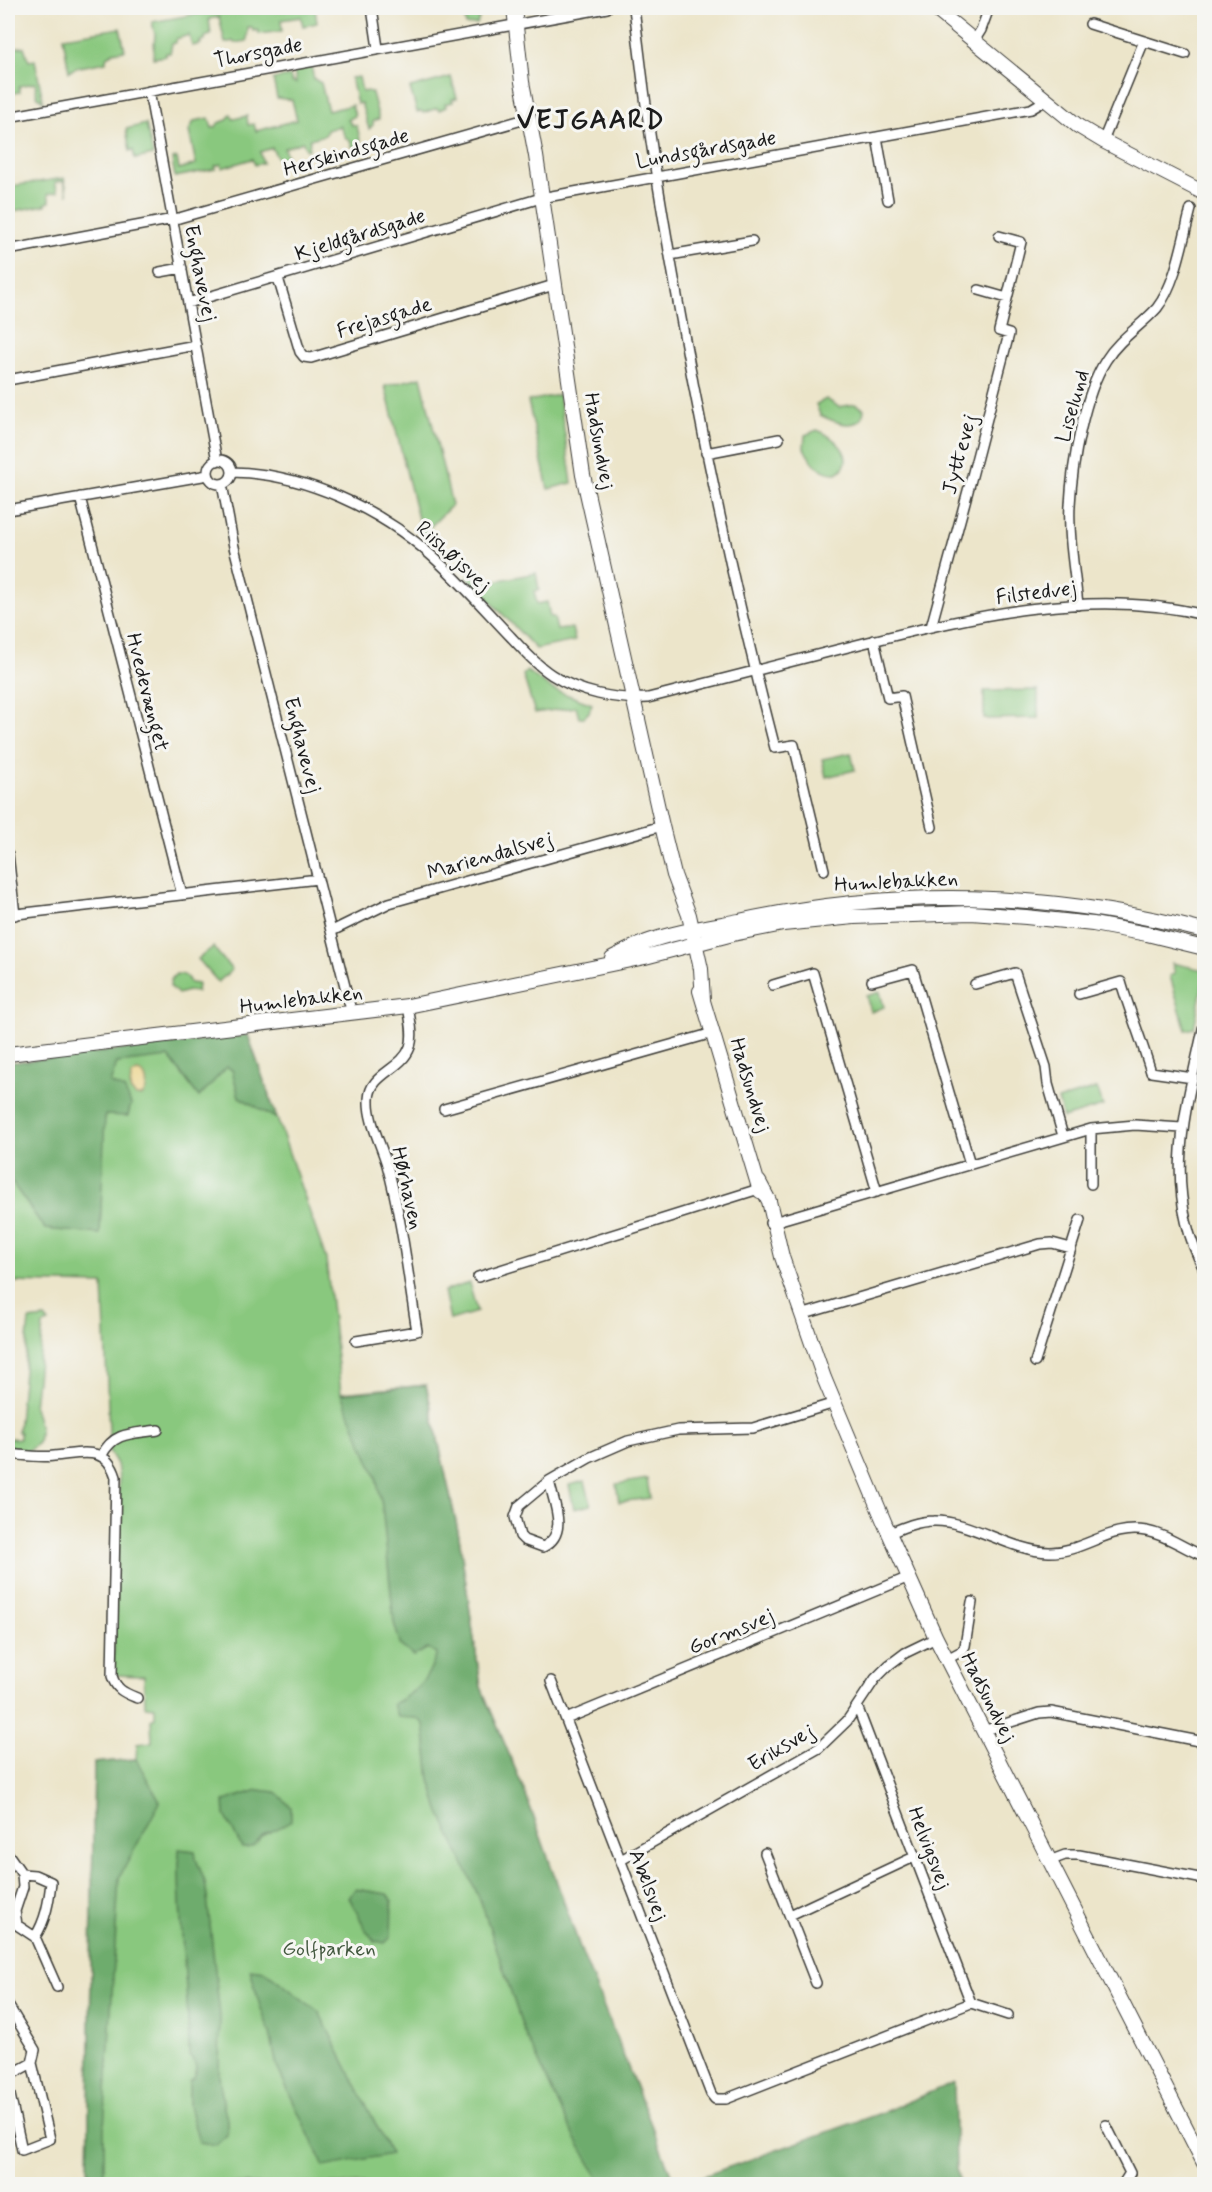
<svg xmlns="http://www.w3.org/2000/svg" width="1212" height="2192" viewBox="0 0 1212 2192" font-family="Mynerve,sans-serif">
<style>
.green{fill:#89c87e;stroke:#52724d;stroke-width:1.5}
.forest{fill:#6eac6d;stroke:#456444;stroke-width:1.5}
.sand{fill:#eeda9e;stroke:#857b5d;stroke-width:1.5}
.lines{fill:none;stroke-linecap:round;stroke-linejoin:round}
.street-casing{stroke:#3b3a36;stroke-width:12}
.secondary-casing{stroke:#3b3a36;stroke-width:16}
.street{stroke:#fff;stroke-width:9}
.secondary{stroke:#fff;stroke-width:14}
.labels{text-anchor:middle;stroke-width:6;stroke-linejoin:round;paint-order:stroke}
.street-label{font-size:21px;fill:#1c1c1c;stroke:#f6f6f2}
.park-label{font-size:21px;fill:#42583e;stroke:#f6f6f2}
.district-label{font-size:27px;font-weight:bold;letter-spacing:1.5px;fill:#1c1c1c;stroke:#f6f6f2}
</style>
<rect width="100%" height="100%" fill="#f6f6f2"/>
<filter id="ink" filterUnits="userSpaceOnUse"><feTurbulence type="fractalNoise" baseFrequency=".0167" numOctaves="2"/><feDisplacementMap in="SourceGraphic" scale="12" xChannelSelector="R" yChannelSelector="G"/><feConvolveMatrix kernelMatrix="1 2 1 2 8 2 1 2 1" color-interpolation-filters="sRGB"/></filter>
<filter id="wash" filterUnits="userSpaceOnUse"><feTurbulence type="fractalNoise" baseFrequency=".008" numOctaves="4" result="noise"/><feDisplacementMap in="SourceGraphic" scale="24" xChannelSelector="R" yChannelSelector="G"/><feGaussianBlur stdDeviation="1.35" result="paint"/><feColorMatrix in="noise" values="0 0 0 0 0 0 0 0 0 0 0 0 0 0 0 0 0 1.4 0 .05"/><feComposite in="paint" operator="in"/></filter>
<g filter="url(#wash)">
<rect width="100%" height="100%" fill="#ece5ca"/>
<!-- green -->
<path class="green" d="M229 8H315L317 23 303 26 301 17 281 20 282 31 259 34 258 30 253 31 252 27H248L247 41 234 43 233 41 225 43 219 17 209 19 211 35 205 37V40L200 41 201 44 192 46 189 35 176 39V42L172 44 170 53H166V56L153 58 155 34 152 22Z
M463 8H480L481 12 477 24 466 25Z
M120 28 125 50 113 52 106 58V62L75 68 69 72 63 37Z
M24 47 29 61 35 60 43 101 37 96 35 83 19 86 20 92 8 94V48Z
M311 66 314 79 321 83 328 111 352 105 355 116 348 120 352 125 357 126 361 144 352 147 350 140 346 139 340 126 327 130 325 135 310 139 309 149 306 150 303 142 284 148 287 157 278 159 272 148 260 152 263 163 255 165 252 159 222 168 221 164 215 166 216 169 175 177 172 159 177 158 179 169 196 164 189 131 194 121 209 118 212 128 216 127 218 123 227 120 231 114 233 119 247 116 248 125 254 124 256 131 297 120 292 100 277 98 273 79 290 76 292 82 296 83 294 71Z
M359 77 362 92 368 91 372 93 379 119 373 121V125L369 129 361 103 357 104 351 78Z
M451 77 457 98 452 99 453 102 445 104 446 107 439 110 437 108 423 113 422 111 417 112 410 88Z
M146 124 153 155 135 159 133 150 130 151 126 129Z
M64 178 68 195 64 181 55 182 58 192 48 194 50 202 46 203V205L8 212V194L13 192 11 186Z
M421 377 452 505 422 535 385 386Z
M559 395 572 483 548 489 528 401Z
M826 399 839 407 855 404 864 409C862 434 834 422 820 415L816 404Z
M817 430C833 435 860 459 837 473 821 474 810 461 804 448L805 435Z
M477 569 484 583 536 573 539 590 534 591 537 604 547 602 550 617H554L557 630 572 628 575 641 536 649 467 577Z
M527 671 552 689 592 704 589 712 584 717 579 718 576 707 535 713 523 675Z
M1038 690V718L984 719V691Z
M851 753 855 770 826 777 822 759Z
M213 947 232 970 218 982 198 959Z
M1172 963 1204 970V979L1194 1028 1186 1030 1170 976 1175 973Z
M176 974C183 974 187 975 190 983L198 984 197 992 188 991 178 994 170 986 171 979Z
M880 992 884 1007 871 1012 866 996Z
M248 1035 326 1259 341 1393 426 1385 459 1536 481 1687 524 1790 582 1953 675 2184H88L94 1763 136 1759 137 1744 152 1742 151 1719 155 1717V1707L145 1706 144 1676 113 1675 119 1479 117 1464 108 1449 109 1432 103 1284 8 1282V1063Z
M1097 1088 1103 1106 1063 1118 1058 1100Z
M469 1283 477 1312 450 1320 444 1291Z
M45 1318 49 1323 43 1325 34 1407 40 1428 38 1443 25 1453 8 1450V1438L20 1439V1432H18L29 1320Z
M647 1479 650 1498 619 1502 616 1484Z
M585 1481 591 1505 574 1509 569 1485Z"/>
<!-- forest -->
<path class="forest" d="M248 1035 277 1119 239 1097 232 1070 227 1067 199 1097 169 1057 117 1063 110 1083 124 1089 131 1104 128 1116 105 1115 100 1234 45 1229 8 1177V1063Z
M426 1385 459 1536 481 1687 524 1790 582 1953 675 2184H602L568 2125 523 2028 481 1902 439 1810 430 1780 424 1724 416 1718 397 1717 393 1704C418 1691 427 1681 437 1654L428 1648 414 1656 401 1646 394 1623 382 1506 376 1477 341 1394Z
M136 1759 160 1802 119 1878 104 2128V2184H88L94 1763Z
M258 1790 276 1792 291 1807V1821C283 1827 274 1830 265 1834 255 1840 259 1849 242 1848L225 1815 224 1801Z
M179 1849 195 1851 196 1859 205 1882 207 1897 220 2016 219 2075 224 2108 227 2117V2135L216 2145 199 2142 189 2106V2081L194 2077C198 2069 196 2062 189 2056 189 1987 177 1919 179 1849Z
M355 1889 387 1894 392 1900 391 1937 385 1943 375 1941 367 1932 349 1897Z
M250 1969 265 1971 319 2012 391 2154 324 2167 277 2067 270 2033 260 2006Z
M954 2082 956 2169 961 2184H681L881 2113Z"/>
<!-- sand -->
<path class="sand" d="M137 1072 142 1073C148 1079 148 1090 142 1096H136L130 1090 131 1076Z"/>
</g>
<g filter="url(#ink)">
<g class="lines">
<!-- street casing -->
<g class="street-casing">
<path id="street" d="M372 8 378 48
M634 8C641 64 647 122 657 179 688 370 726 560 775 748L794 745 824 870
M1090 24 1185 54
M974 41 981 30 989 8
M149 91 217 461
M8 117 607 8
M877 137 888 200
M1103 141 1144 41
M8 250 179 218 529 118
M670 255 752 241
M160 272 182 268
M278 278 300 352 304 357 311 358 554 285
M979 290 1007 298
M188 303 541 198 1031 109 1046 100
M8 380 196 345
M706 453 779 439
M208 472a12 12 0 1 1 24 0a12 12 0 1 1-24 0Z
M232 472C303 473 381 509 433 557 461 582 486 611 512 638 525 652 537 665 552 675 580 693 616 700 648 698 720 680 792 661 864 643 972 616 1094 587 1204 615
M222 484 234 547 352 1014
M80 497 182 895
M8 510 208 475
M1078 605C1075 573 1068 536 1070 505 1072 464 1084 394 1106 360 1119 339 1141 326 1157 308 1176 284 1183 239 1191 209
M931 627 972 476 1009 334 999 331 1021 242 999 236
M874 640 888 698 902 696 932 827
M8 854 15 915
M8 915 318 879
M332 931 389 903 662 826
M872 981 913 970 970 1164
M975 984 1015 973 1046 1067 1048 1084 1063 1136
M773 985 813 973 877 1192
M1079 994 1121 982C1130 1013 1142 1041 1151 1072L1193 1078
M1204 1025C1186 1109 1161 1187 1204 1269
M444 1109 713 1033
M1091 1184V1129
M770 1223 1091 1129 1135 1125 1182 1128
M478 1277 762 1188
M801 1315 1040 1244 1052 1243 1071 1248
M356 1341 417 1331C408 1276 402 1219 387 1165 381 1144 368 1121 369 1099 370 1073 402 1070 410 1047 414 1035 410 1019 408 1006
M1035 1362 1080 1220
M8 1454C23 1455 39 1458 54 1456 81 1454 106 1444 116 1477L112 1676C116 1690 125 1693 137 1698
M102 1455C114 1431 134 1434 158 1430
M549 1481 589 1458 628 1441 678 1430 753 1428 835 1403
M549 1481C554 1504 569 1534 543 1547L524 1540 520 1536 515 1517 519 1506Z
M890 1533C904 1527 918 1521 934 1521 969 1520 1011 1551 1049 1552 1083 1553 1110 1524 1146 1531 1168 1535 1184 1549 1204 1556
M947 1659 962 1651 965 1646 972 1602
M551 1681 711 2094 715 2099H726L971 2003 1008 2015
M857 1706 971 2003
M566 1719 909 1577
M983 1731 1039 1713 1051 1712 1204 1742
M765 1853 816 1983
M8 1854 22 1874 23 1887 15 1911 17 1925 35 1937C46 1920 49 1901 51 1882L35 1875 22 1874
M621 1860 819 1748 847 1721 875 1679 889 1665 905 1653 936 1638
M1049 1861 1065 1855H1079L1204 1879
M790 1915 914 1857
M35 1937 57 1987
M8 2005 35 2050 32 2063 50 2139 22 2150 8 2086
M8 2076 32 2063
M1106 2125 1130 2173 1123 2184"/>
</g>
<!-- secondary casing -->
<g class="secondary-casing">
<path id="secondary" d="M514 8 522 82 536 156 583 475 662 826 674 875 689 915 701 969 703 1000
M934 8 1078 126 1103 141 1204 193
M612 958C622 953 631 948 641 944 672 932 707 927 739 921 897 887 1048 891 1204 931
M700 991 760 1191
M8 1054 408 1006 645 957 733 934 783 924 854 917 971 913 1026 917 1093 924 1147 934 1204 948
M759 1182 769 1201 782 1257 824 1378 885 1524 936 1638 1204 2163"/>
</g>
<!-- street -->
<use href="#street" class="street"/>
<!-- secondary -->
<use href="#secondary" class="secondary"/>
</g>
</g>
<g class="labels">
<!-- street labels -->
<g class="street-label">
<text transform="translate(258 52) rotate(-11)" y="7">Thorsgade</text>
<text transform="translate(706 149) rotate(-10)" y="7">Lundsgårdsgade</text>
<text transform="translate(346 152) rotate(-16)" y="7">Herskindsgade</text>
<text transform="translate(360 234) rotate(-17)" y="7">Kjeldgårdsgade</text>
<text transform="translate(201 273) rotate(79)" y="7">Enghavevej</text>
<text transform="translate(384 317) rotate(-17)" y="7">Frejasgade</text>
<text transform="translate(1072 406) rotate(-74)" y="7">Liselund</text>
<text transform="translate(600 441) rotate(80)" y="7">Hadsundvej</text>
<text transform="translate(959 454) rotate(-75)" y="7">Jyttevej</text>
<text transform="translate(454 556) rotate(43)" y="7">Riishøjsvej</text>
<text transform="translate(1036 592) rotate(-7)" y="7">Filstedvej</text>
<text transform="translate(148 692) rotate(76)" y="7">Hvedevænget</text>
<text transform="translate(303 745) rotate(76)" y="7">Enghavevej</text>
<text transform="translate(490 855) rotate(-16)" y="7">Mariendalsvej</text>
<text transform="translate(896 881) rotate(-3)" y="7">Humlebakken</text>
<text transform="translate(301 999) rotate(-7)" y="7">Humlebakken</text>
<text transform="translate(751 1085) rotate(73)" y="7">Hadsundvej</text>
<text transform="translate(408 1188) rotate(77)" y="7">Hørhaven</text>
<text transform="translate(731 1631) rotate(-22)" y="7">Gormsvej</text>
<text transform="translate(989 1697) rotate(63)" y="7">Hadsundvej</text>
<text transform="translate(781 1747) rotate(-31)" y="7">Eriksvej</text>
<text transform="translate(930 1848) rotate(69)" y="7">Helvigsvej</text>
<text transform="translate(649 1885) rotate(69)" y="7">Abelsvej</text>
</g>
<!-- park labels -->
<g class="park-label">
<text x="329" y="1955">Golfparken</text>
</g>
<!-- district labels -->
<g class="district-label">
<text x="591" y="128">VEJGAARD</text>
</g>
</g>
<!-- margin -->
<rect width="1212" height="2192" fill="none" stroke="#f6f6f2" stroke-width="30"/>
</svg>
